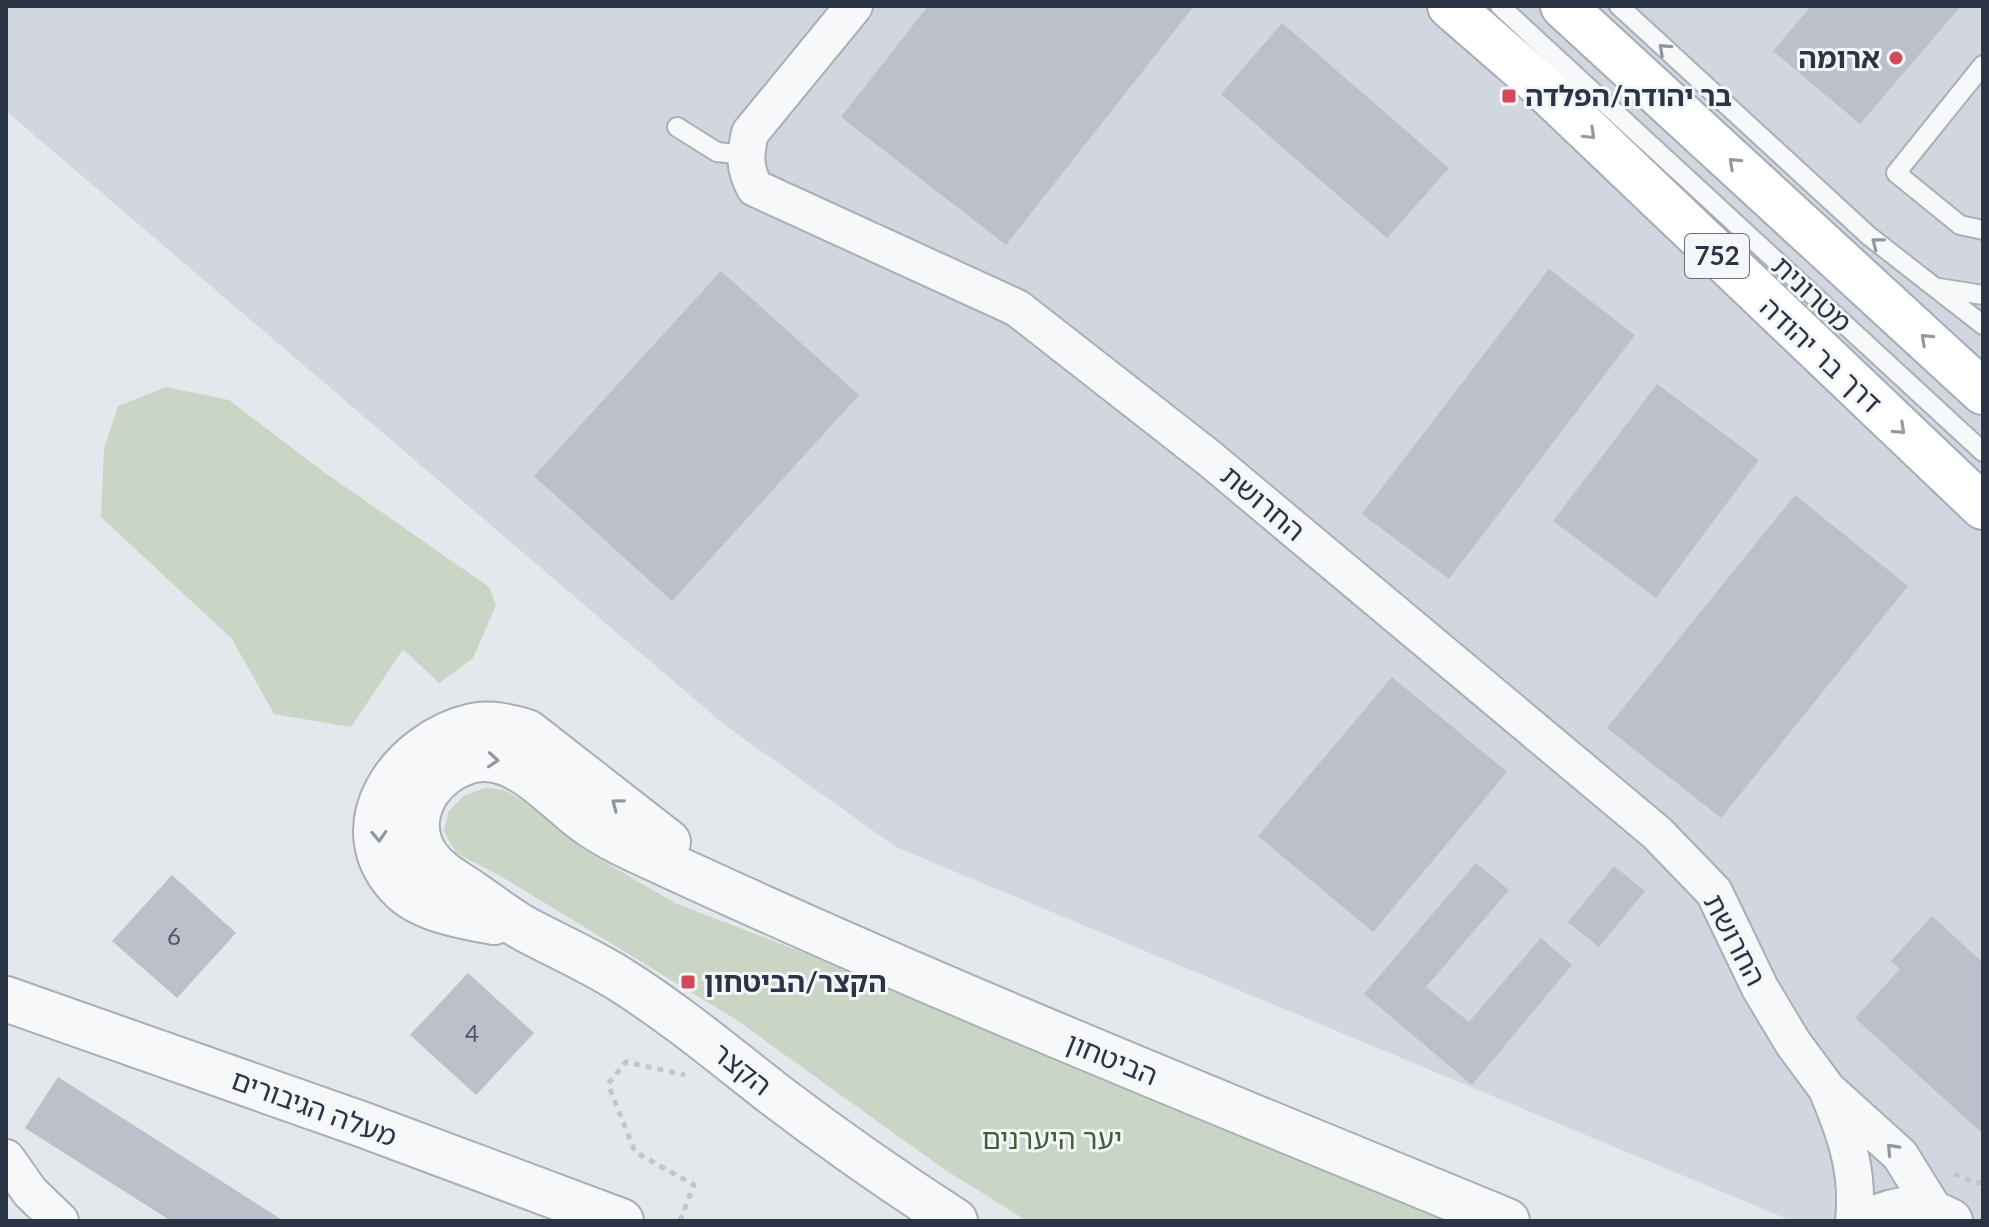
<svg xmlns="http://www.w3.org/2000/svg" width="1989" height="1227" viewBox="0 0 1989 1227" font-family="Lato,'Noto Sans Hebrew',sans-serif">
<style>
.built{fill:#d2d6de}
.green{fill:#c9d6c5}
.building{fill:#bbc0ca}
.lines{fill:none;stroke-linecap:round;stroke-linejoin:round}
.service-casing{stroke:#a9aeb7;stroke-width:22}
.minor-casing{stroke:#a9aeb7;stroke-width:40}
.tertiary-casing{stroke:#a9aeb7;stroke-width:48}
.primary-casing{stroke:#a3abb8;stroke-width:48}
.path{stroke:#c2c5cb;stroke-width:5;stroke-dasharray:6 6;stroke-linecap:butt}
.service{stroke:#f7f8fa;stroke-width:18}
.minor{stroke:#f7f8fa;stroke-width:36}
.tertiary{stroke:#f7f8fa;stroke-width:44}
.primary{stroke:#fff;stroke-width:44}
.oneway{stroke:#9196a0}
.oneway2{stroke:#959aa2}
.poi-dot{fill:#d1495b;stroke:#f4f6f9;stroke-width:3}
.labels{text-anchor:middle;stroke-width:6;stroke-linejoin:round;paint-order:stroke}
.number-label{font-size:24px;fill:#4f5766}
.shield{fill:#f4f6f9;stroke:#676e7b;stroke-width:2}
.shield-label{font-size:26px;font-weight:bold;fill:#2b3445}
.poi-label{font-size:28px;font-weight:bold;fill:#2b3445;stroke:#f4f6f9;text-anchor:start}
.street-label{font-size:28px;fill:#2b3445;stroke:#f4f6f9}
.park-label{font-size:28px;fill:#3f6138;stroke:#f4f6f9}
</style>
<rect width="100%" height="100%" fill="#e4e7ec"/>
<!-- built -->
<path class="built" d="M6 6H1983V1221H1792L896 847 726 726 6 111Z"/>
<!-- green -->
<path class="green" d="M166 387 229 400 321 470 489 587 496 605 473 658 439 683 403 649 351 727 274 714 232 639 101 517 104 449 118 406Z
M485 788 504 790 530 805 584 850 675 903 973 1018 1453 1221H1027L944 1169 735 1019 504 878 456 853 444 831 448 812 464 796Z"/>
<!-- building -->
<path class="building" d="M928 6H1194L1006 245 841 117Z
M1811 6H1961L1860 124 1773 51Z
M1282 23 1449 168 1387 238 1221 94Z
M1549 269 1635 335 1449 579 1362 514Z
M721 271 859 395 672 601 534 476Z
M1657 384 1759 460 1656 598 1553 521Z
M1795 495 1908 586 1721 818 1607 728Z
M1392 677 1507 772 1373 932 1258 836Z
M1476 863 1509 890 1426 987 1469 1022 1541 938 1572 965 1472 1085 1364 994Z
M1614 866 1645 891 1599 947 1568 922Z
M172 875 236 933 177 998 112 941Z
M1932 916 1983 963V1134L1855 1018 1900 969 1891 961Z
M468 973 534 1033 476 1095 410 1035Z
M58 1077 284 1221H171L25 1128Z"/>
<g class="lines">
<!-- service casing -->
<g class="service-casing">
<path id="service" d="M1500 6 1983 452
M1619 6 1869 236 1983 325
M1983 65 1896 173 1960 225 1983 230
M677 127 717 152 745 155
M1939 288 1983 295"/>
</g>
<!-- minor casing -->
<g class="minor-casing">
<path id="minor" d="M854 6 750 133C745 155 744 168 755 188L1017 308 1209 458 1657 833 1714 892 1760 988 1793 1043 1827 1089 1900 1155 1936 1213
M1829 1094C1847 1137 1859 1174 1854 1221
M6 1158 30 1192 60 1221"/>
</g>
<!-- tertiary casing -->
<g class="tertiary-casing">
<path id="tertiary" d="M494 922C466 917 424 910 403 890 338 827 402 742 473 726 491 722 510 727 527 732L668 842
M6 999 361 1124 621 1221
M955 1221C893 1181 833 1139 774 1094 724 1055 675 1014 621 980 591 961 559 947 527 930 508 920 490 905 472 893 456 882 438 873 427 857 407 829 418 793 445 773 501 733 542 788 584 820 606 837 635 850 660 861 938 990 1223 1104 1507 1221
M1871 1221C1897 1206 1923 1207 1950 1221"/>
</g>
<!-- primary casing -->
<g class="primary-casing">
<path id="primary" d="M1450 6 1535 80 1983 507
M1563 6 1983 392"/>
</g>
<!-- path -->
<path class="path" d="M1954 1174 1976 1183 1983 1182
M680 1221 694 1185 635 1152 608 1084 626 1062 685 1075"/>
<!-- service -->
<use href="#service" class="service"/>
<!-- minor -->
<use href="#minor" class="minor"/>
<!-- tertiary -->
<use href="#tertiary" class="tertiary"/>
<!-- primary -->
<use href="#primary" class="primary"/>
</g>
<!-- one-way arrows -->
<defs><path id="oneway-chevron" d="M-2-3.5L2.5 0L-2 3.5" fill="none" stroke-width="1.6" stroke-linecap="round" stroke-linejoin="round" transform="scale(2)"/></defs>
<g class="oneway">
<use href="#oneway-chevron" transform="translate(1664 49) rotate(-137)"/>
<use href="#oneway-chevron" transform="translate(1877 243) rotate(-142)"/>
<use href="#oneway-chevron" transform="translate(493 760) rotate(4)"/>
<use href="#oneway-chevron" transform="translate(617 804) rotate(-143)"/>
<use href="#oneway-chevron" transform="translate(379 836) rotate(87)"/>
<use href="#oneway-chevron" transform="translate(1892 1149) rotate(-133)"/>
</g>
<g class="oneway2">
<use href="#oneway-chevron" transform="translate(1590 134) rotate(44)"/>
<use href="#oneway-chevron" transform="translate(1734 163) rotate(-137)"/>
<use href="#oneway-chevron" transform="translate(1926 339) rotate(-137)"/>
<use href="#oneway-chevron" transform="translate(1900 429) rotate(43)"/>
</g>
<!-- markers -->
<g class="poi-dot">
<circle cx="1896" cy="58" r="8"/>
<rect x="1501" y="88" width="16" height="16" rx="4"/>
<rect x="680" y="974" width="16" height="16" rx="4"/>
</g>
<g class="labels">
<!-- number labels -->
<g class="number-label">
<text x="174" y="945">6</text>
<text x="472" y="1042">4</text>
</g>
<!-- shield labels -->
<rect class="shield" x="1685" y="234" width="64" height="44" rx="6"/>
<g class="shield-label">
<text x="1717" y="265">752</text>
</g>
<!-- poi labels -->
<g class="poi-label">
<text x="1880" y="68" text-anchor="end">ארומה</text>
<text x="1525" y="106">בר יהודה/הפלדה</text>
<text x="704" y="992">הקצר/הביטחון</text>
</g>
<!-- street labels -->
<g class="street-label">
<text transform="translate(1812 294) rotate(43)" y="10">מטרונית</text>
<text transform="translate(1821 355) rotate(43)" y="10">דרך בר יהודה</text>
<text transform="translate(1263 503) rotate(40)" y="10">החרושת</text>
<text transform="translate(1735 940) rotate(62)" y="10">החרושת</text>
<text transform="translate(1112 1059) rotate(22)" y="10">הביטחון</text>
<text transform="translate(742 1069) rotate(38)" y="10">הקצר</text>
<text transform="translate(314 1108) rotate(20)" y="10">מעלה הגיבורים</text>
</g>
<!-- park labels -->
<g class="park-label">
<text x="1052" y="1149">יער היערנים</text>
</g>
</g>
<!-- border -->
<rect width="1989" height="1227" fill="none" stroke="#2b3445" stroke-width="16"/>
</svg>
